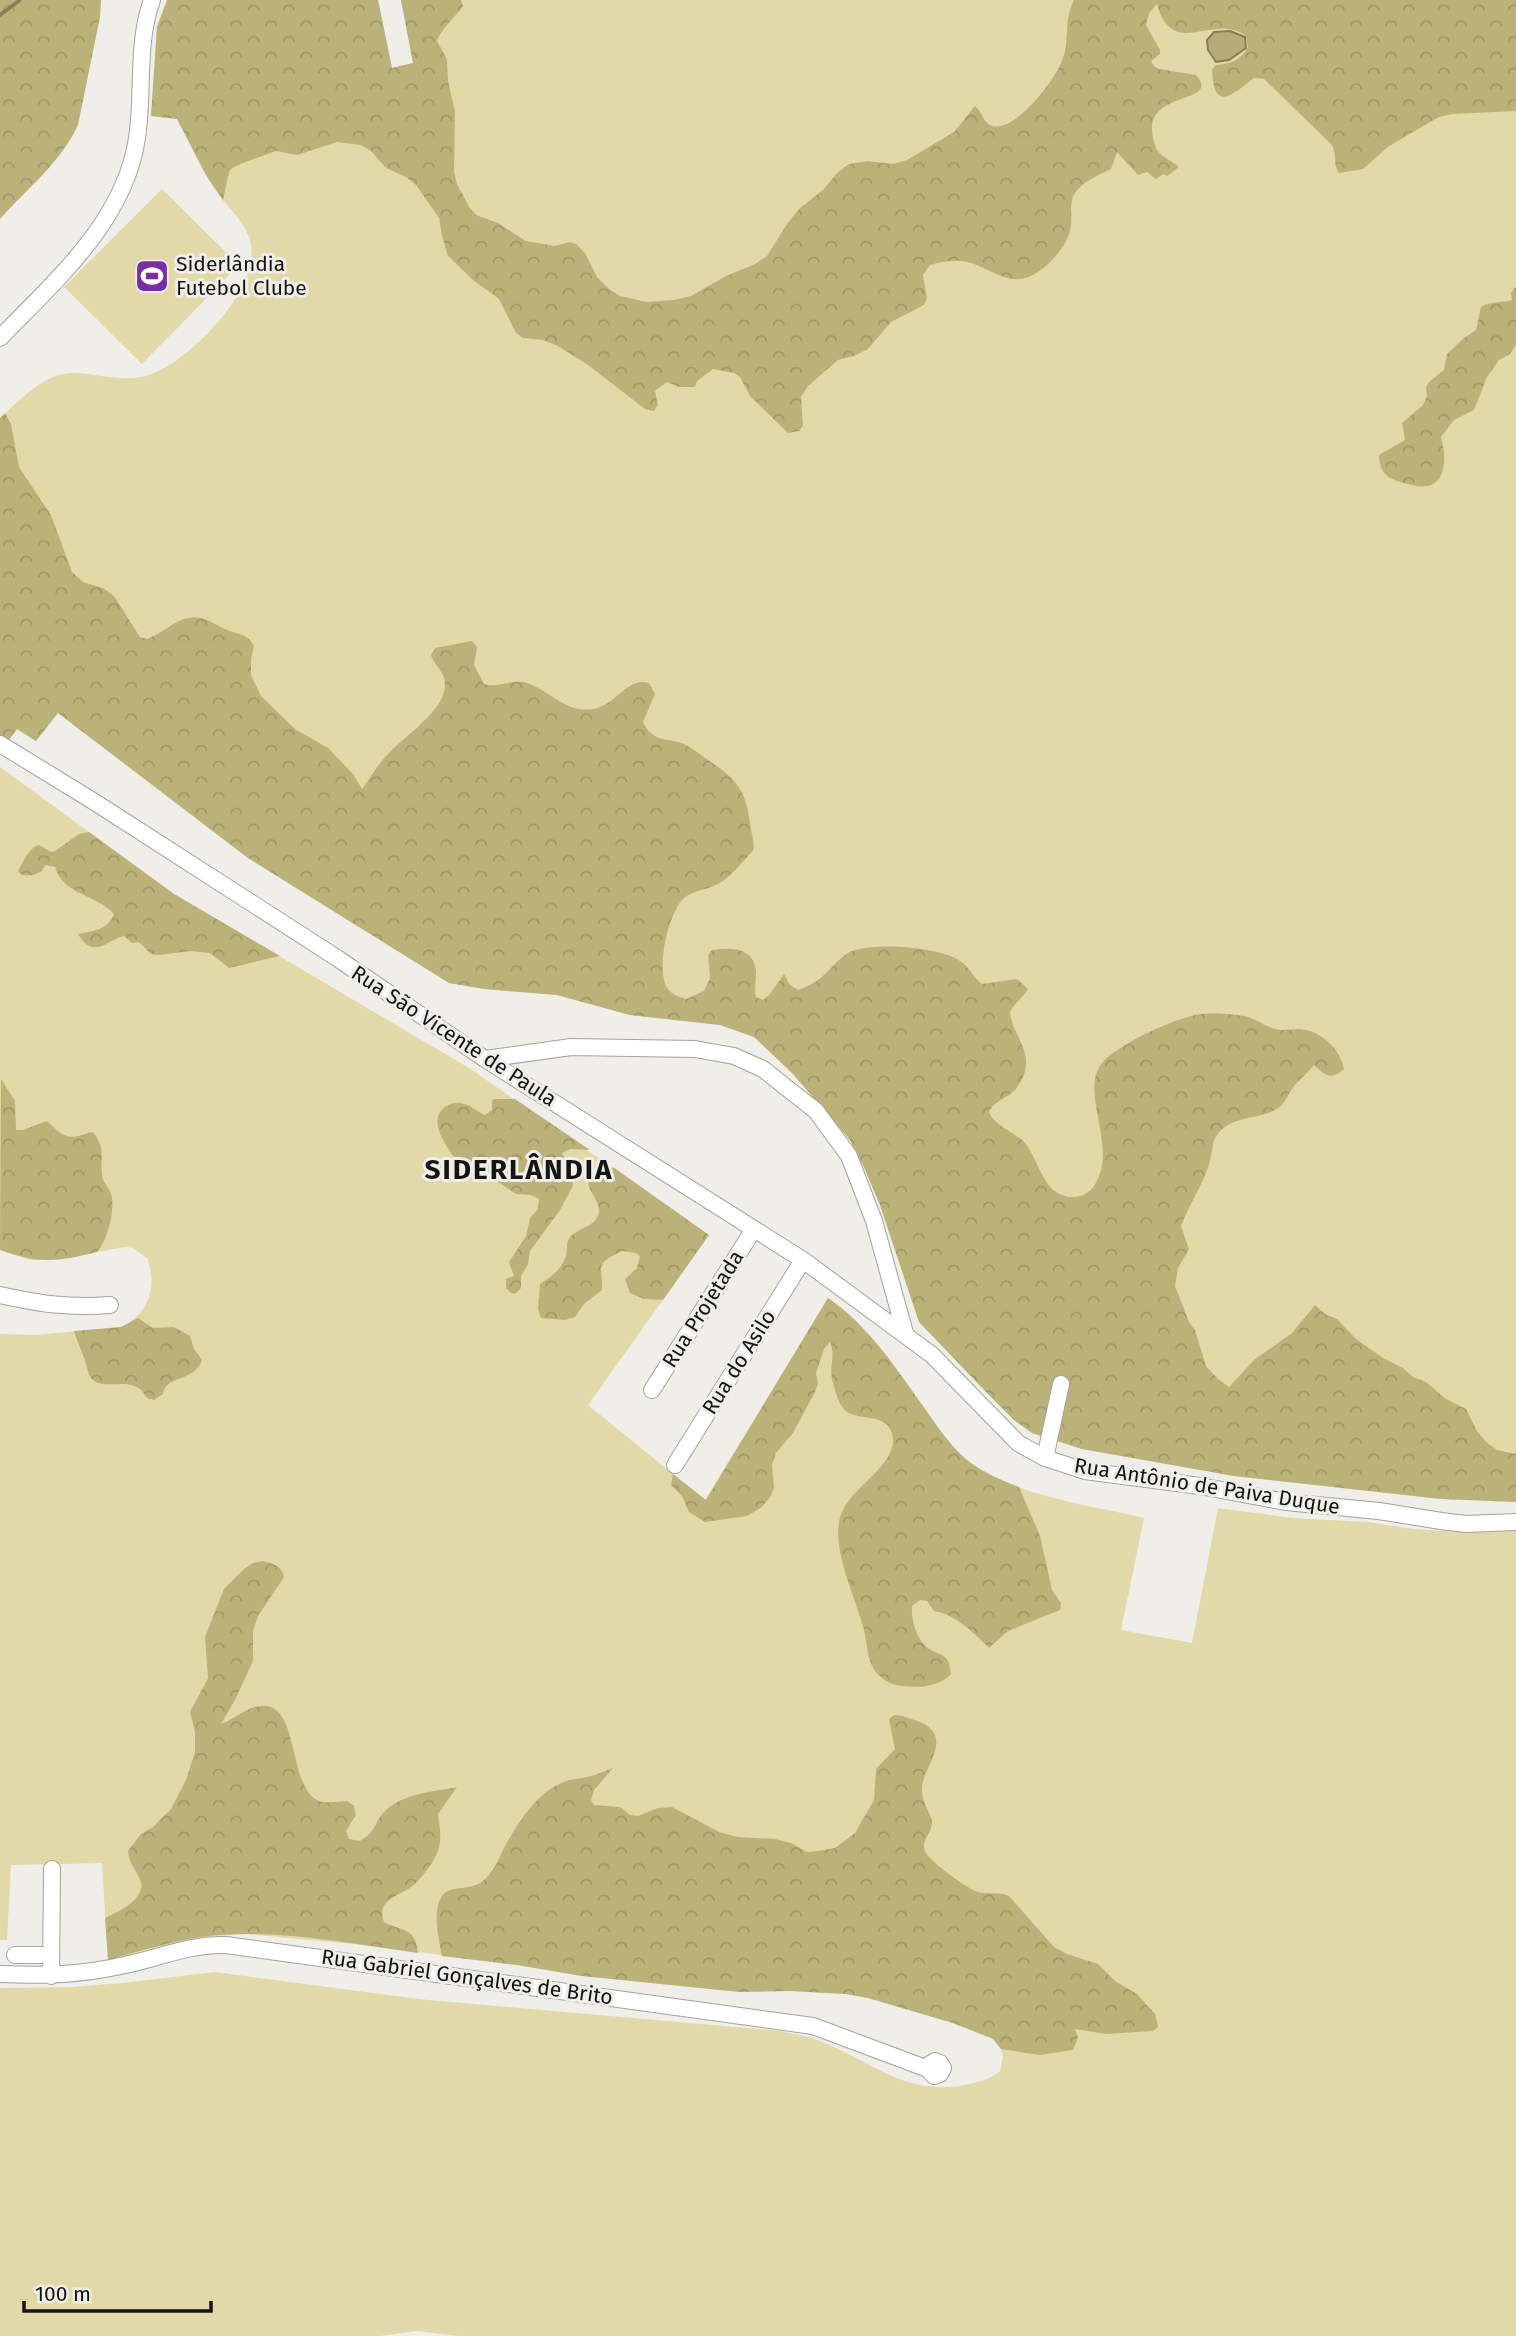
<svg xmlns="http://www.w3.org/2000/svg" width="1516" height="2336" viewBox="0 0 1516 2336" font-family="'Fira Sans',sans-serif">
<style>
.green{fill:#e1d9a7}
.forest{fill:url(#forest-crowns)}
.water{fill:#b6ac75;stroke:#857e57;stroke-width:2}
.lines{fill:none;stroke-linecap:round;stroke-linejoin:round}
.stream{stroke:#857e57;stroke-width:3.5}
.minor-casing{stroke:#a3a29d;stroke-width:18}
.minor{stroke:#fff;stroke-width:16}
.labels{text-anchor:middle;stroke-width:6;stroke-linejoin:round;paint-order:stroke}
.poi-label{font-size:21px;fill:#141412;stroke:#efeee8;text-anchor:start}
.street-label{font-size:21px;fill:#141412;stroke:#efeee8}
.district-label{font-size:28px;font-weight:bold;letter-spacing:2px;fill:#141412;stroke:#efeee8}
</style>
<defs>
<pattern id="forest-crowns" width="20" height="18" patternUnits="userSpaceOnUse" patternTransform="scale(1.75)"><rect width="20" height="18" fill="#bbb27a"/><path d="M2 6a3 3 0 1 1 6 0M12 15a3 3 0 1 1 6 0" fill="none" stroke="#a09868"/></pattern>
</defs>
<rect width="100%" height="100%" fill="#efeee8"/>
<!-- green -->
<path class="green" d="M167 0H378L392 68 413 63 401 0H1516V1502L1441 1499 1234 1476 1082 1449 1032 1433 1014 1420 989 1395 919 1322 880 1205 863 1165 850 1140 793 1074 754 1037 720 1025 630 1015 557 995 484 989 449 983 248 858 58 713 36 741 17 729 8 741 0 418C21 399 46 371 76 373 99 374 121 382 145 376 188 365 267 284 249 237 242 218 226 206 215 190 200 168 190 142 177 119L151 116 157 27Z
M162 189 239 265 142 364 64 287Z
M0 767 174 894 469 1068 709 1235 588 1405 705 1500 828 1298C866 1325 893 1364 920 1402 934 1422 948 1445 967 1460 1013 1496 1088 1505 1144 1518L1121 1630 1192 1643 1218 1508 1292 1518 1368 1522 1413 1529 1461 1532 1516 1531V2336H459L417 2331 380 2336H0V1988L71 1987 122 1983 215 1972 418 1999 780 2031C791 2034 802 2035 812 2038 867 2057 902 2097 965 2085 978 2082 990 2080 1000 2071L1003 2057 1001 2049 994 2039 987 2036 953 2023 868 1998 846 1994 790 1991 740 1992 582 1976 517 1965 364 1945 246 1934 216 1936 169 1944 108 1960 102 1863 11 1865 7 1940H0V1334L36 1335 121 1327C149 1315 158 1286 147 1258L133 1248 125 1247 51 1260H30L0 1250Z"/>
<!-- forest -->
<path class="forest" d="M0 0H101L100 17 78 125C61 162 27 189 0 219Z
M167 0H378L392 68 413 63 401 0H461L463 6C455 18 442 27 437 41L447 59 448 81 455 112 454 172 457 184 470 208 476 215 498 223 526 241 555 246 570 242 576 244 585 253 597 277 609 289 620 296 647 302 674 300 691 296 726 276 755 264 767 256 787 224 799 209 824 189 837 173 849 164 867 161 893 164 907 160 954 132 975 106C982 111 983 123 992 126 1015 133 1057 78 1063 58 1070 38 1063 22 1074 0H1516V111L1452 114 1439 117 1389 146 1363 169 1339 173C1333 166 1337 155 1332 145L1264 79 1254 78C1233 94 1214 114 1212 70L1216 65C1231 64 1241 60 1248 47L1246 36C1213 12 1173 61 1157 4L1149 13 1146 25 1160 50V54L1151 61 1154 66 1159 69 1196 75C1221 103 1153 91 1152 128 1152 135 1154 144 1157 150 1162 157 1172 161 1179 167L1167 176 1163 174 1156 179 1147 172 1138 175 1117 152 1111 169C1099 175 1082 182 1075 193 1069 202 1072 215 1071 225 1070 243 1049 267 1033 275 1007 289 987 264 962 261 952 260 940 262 930 265L923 275 927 298 924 305 891 322 868 349 854 356 838 360 808 386 801 397 803 426 799 431 788 433 750 396 740 377 734 373 713 369 697 381 695 387H679L667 382 655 391 658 405 654 411 645 409 588 365 558 346 543 340 523 338 516 333 499 299 473 280 448 256 442 236 439 218 416 185 406 177 386 168 371 151 361 145 337 142 297 155 276 151 243 163 232 168 229 172 223 200 206 175 177 119 151 116 157 27Z
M1516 286V345L1510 354 1499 360 1487 377 1474 410 1454 420 1441 437C1448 461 1446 494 1412 485 1395 481 1379 478 1379 455L1405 440 1402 423 1423 405 1427 396 1426 387 1430 381 1444 370 1447 354 1464 338 1476 330 1481 307C1490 301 1502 303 1512 300L1511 293Z
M5 413 11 424 19 467 51 515 72 572 83 582 103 588 114 596 140 637 147 639C169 631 182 610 207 620 214 623 220 627 227 630 239 635 247 633 254 646L251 659V675L261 696 295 729 328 748 353 774 362 789C371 777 378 764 388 754 404 736 446 710 445 684 445 671 434 666 431 655L435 648 472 641 477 647 474 665 484 684C497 689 512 678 527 683 551 691 568 716 597 708 617 703 628 677 649 683L655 694 643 722C653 743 665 737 684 744 694 749 702 756 711 762 742 783 746 794 751 829 752 837 755 843 753 851 742 861 732 877 718 884 707 890 694 890 684 898 668 912 655 972 668 989 672 995 680 997 686 999L704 991 710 978 708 955 712 950C733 947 755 948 756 973 756 982 754 989 756 997L763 1000 770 994 784 974 790 985 798 990C822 983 827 969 845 955 864 940 941 947 960 961 970 967 973 978 982 984L1017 979 1028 989C1023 998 1015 1002 1010 1012 1013 1039 1039 1055 1018 1086 1011 1098 995 1099 989 1112 994 1126 1015 1132 1025 1143 1041 1163 1043 1199 1076 1197 1083 1196 1090 1192 1094 1186 1120 1147 1078 1093 1102 1063 1110 1053 1121 1048 1132 1041 1149 1031 1181 1017 1201 1014 1214 1012 1231 1014 1244 1016 1258 1019 1269 1030 1283 1030 1289 1030 1294 1029 1299 1029 1320 1030 1341 1049 1344 1069 1332 1081 1324 1075 1314 1065 1307 1074 1298 1080 1292 1089 1286 1097 1285 1105 1275 1110 1256 1120 1232 1115 1217 1135 1212 1142 1213 1148 1211 1156 1206 1181 1190 1202 1181 1226L1189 1249 1178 1268 1175 1286 1189 1322 1195 1330 1206 1366 1218 1379 1229 1387 1254 1360 1292 1333 1315 1305 1325 1314 1337 1319 1356 1339 1383 1358 1403 1368 1413 1377 1426 1382 1446 1399 1466 1409 1477 1431 1486 1442 1497 1450 1516 1454V1502L1441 1499 1234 1476 1082 1449 1032 1433 1014 1420 989 1395 919 1322 880 1205 863 1165 850 1140 793 1074 754 1037 720 1025 630 1015 557 995 484 989 449 983 248 858 58 713 36 741 17 729 8 741 0 737V418Z
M89 832 174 894 280 956 229 968 210 953 191 951 158 955 151 954 139 942 132 943 124 936C108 939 94 961 78 934 92 931 109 930 114 914 95 893 64 896 55 867L45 865 42 871C35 875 23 879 18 871 24 861 28 848 39 845L51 852 55 851 79 834Z
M1 1079 15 1101 16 1130H23L47 1121C58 1131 65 1141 82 1135 86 1134 89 1132 93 1132 106 1149 100 1155 102 1174 102 1182 109 1187 111 1194 116 1208 107 1242 97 1252 57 1262 40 1264 0 1250Z
M494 1099H515L590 1150 570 1149 562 1153 572 1170 573 1186 560 1210 530 1251 528 1264 521 1276V1288L515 1294 511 1293 506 1288V1279L514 1276 509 1262 526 1236 530 1218 538 1209 539 1199 531 1195 516 1194 491 1177 472 1176C458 1164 422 1123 445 1107 450 1104 454 1102 460 1103 470 1104 476 1111 485 1115L492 1110V1101Z
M613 1167 709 1235 663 1300 644 1299 630 1293 625 1279 637 1268 640 1256 636 1253 622 1251C593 1265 603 1265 602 1290L584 1304 575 1317 565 1320 541 1318 538 1309 540 1284C551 1277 561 1270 566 1256 568 1249 565 1242 571 1236 580 1227 598 1226 599 1211 599 1199 588 1192 588 1180L595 1175 607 1174Z
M828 1298C868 1325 895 1367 923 1406 936 1424 949 1445 967 1460 982 1472 1001 1480 1019 1487L1040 1536 1052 1590 1061 1603 1060 1610 1008 1631 989 1648C974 1633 955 1614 934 1611L927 1601 920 1600 912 1606C911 1621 917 1642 931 1650 936 1653 942 1654 946 1658 950 1663 950 1669 951 1674 939 1687 919 1688 902 1686 891 1685 881 1679 875 1671 867 1659 867 1643 864 1630 856 1598 828 1544 842 1512 852 1487 894 1467 893 1439 891 1409 855 1424 843 1408 838 1402 834 1387 832 1379 829 1366 836 1355 830 1342L824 1349 816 1373 818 1383 815 1392 793 1433 776 1453 772 1465 774 1487 771 1496 762 1507 747 1516 705 1522 689 1512 682 1496 671 1485 673 1474 706 1500Z
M138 1318 153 1328 174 1327 190 1336 194 1349 202 1360C194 1383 166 1374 163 1394L154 1400 147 1398C134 1372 105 1393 92 1379 88 1375 89 1373 87 1368 84 1355 78 1344 74 1331L121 1327Z
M263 1561C274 1564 281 1565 284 1577L258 1616 253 1631V1661L235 1700 221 1724C234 1719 247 1707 260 1706 301 1701 287 1788 319 1801 327 1804 339 1801 347 1801L354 1806 356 1815 346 1831 349 1839 360 1841C376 1832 374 1823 384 1812 402 1793 434 1792 457 1787L438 1814C439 1825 442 1836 439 1847 436 1860 424 1875 415 1884 403 1896 375 1897 384 1922 402 1932 415 1926 418 1953 353 1944 285 1930 219 1935 181 1938 144 1950 108 1960L105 1918C119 1911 150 1898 139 1877 134 1867 129 1863 128 1851L141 1834 153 1827 171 1809 186 1780 195 1752V1732L190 1712 208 1678 205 1637 224 1589 244 1569 253 1563Z
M894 1715C903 1715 911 1719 920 1722 955 1737 923 1767 922 1788 921 1803 933 1816 932 1823 932 1834 919 1841 926 1853 931 1862 969 1890 978 1892 989 1895 998 1891 1009 1896L1054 1947 1067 1954 1098 1964 1115 1981 1137 1994 1155 2014 1158 2027 1153 2031 1106 2034 1075 2029 1078 2037 1073 2050 1040 2055 1001 2049 993 2039 953 2023 868 1998 846 1994 790 1991 740 1992 582 1976 517 1965 442 1956C439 1940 427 1893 454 1889 468 1887 479 1887 488 1876 496 1867 499 1858 504 1848 518 1823 537 1791 566 1781 572 1779 580 1779 587 1777 596 1775 604 1771 613 1768L594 1790 591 1800 594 1805 620 1807 630 1815 638 1816 658 1808 672 1807 719 1832 737 1837 775 1839 791 1843 807 1852 818 1851 835 1848 855 1833 874 1800 876 1769 895 1749 889 1719Z"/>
<!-- water -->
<path class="water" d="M1230 31 1245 37 1246 48 1229 60 1216 62 1208 50 1207 40 1214 32Z"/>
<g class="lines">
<!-- stream -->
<path class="stream" d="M0 15 20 0"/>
<!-- minor casing -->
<g class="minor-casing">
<path id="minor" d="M0 338C55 281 125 221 137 138 144 93 136 44 152 0
M0 744 93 801 337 958 485 1059 803 1260 932 1355 1018 1443 1045 1458 1085 1471 1200 1486 1286 1502 1379 1511 1441 1521 1466 1524 1516 1522
M485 1059 571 1047 695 1049 734 1056 763 1069 816 1111 849 1156 874 1221 905 1333
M0 1295C42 1304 67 1308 110 1305
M652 1390 754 1229
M1045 1458 1061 1384
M675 1465 803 1260
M15 1955H51
M0 1974C44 1976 81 1975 125 1965 159 1958 189 1944 226 1945L813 2026 928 2069 934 2076 940 2074 943 2068 940 2063 935 2061 930 2064 928 2069
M51 1976 52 1869"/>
</g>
<!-- minor -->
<use href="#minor" class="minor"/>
</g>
<!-- icons -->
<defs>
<g id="stadium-square" transform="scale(1.75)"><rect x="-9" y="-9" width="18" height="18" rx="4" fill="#762ea2" stroke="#efeee8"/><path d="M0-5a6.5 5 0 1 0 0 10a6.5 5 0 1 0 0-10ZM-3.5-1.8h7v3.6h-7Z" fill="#fff"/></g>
</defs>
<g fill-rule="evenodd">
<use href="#stadium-square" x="152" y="276"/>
</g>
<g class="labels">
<!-- poi labels -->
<g class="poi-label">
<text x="176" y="271">Siderlândia<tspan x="176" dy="24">Futebol Clube</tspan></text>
</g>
<!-- street labels -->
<g class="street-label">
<text transform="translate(454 1036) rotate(33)" y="7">Rua São Vicente de Paula</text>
<text transform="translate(703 1309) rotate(-58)" y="7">Rua Projetada</text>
<text transform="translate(739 1362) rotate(-58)" y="7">Rua do Asilo</text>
<text transform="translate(1207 1486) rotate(9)" y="7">Rua Antônio de Paiva Duque</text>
<text transform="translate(467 1977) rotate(8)" y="7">Rua Gabriel Gonçalves de Brito</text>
</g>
<!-- district labels -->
<g class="district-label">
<text x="519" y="1179">SIDERLÂNDIA</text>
</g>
</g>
<!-- scale -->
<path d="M24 2301v10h187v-10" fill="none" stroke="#141412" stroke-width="3.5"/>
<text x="35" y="2301" font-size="21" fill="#141412" stroke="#efeee8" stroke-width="5" paint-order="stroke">100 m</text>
</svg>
